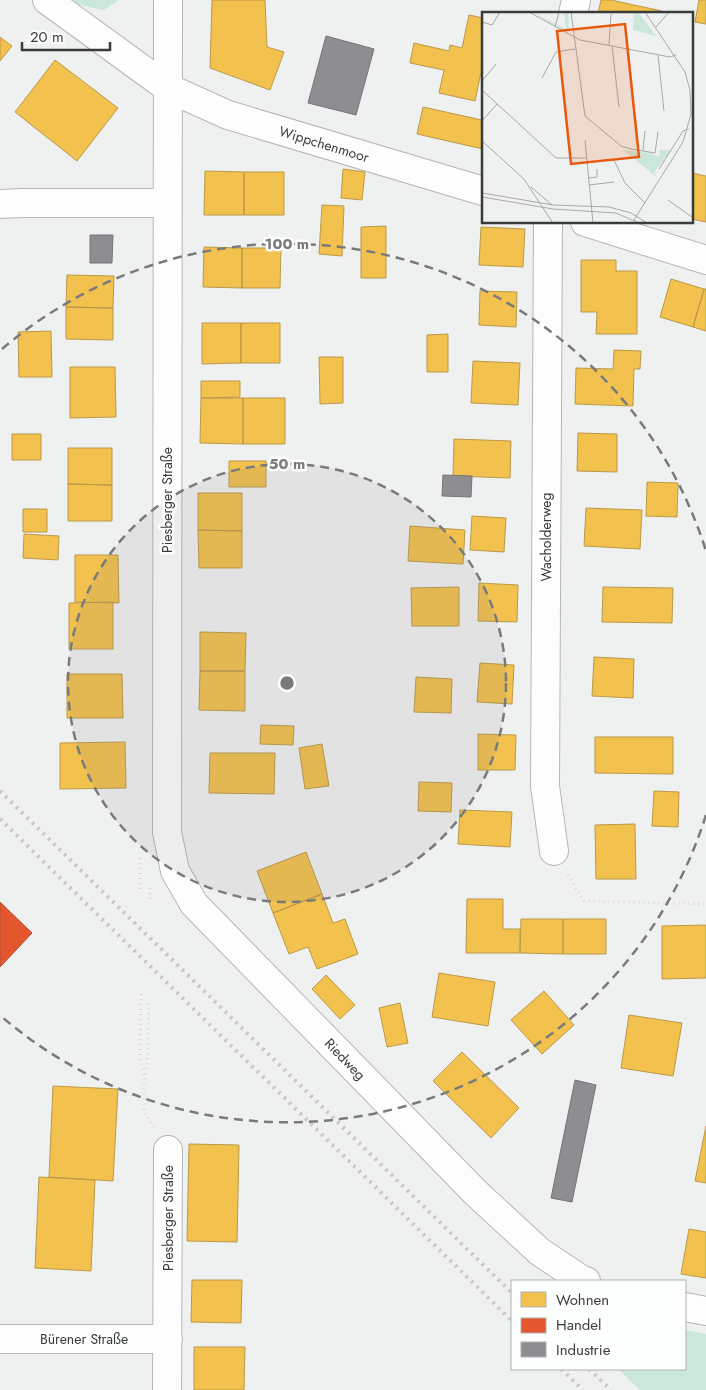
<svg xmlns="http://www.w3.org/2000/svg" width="706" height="1390" viewBox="0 0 706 1390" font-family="Jost,sans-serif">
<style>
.green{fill:#cae7d9}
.homes{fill:#f2c14e;stroke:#bb9948}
.shops{fill:#e4572e;stroke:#b14f32}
.industry{fill:#8d8d92;stroke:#747578}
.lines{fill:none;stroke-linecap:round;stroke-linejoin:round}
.minor-casing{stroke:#b5b7b6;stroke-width:30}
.path{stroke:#d7d8d7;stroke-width:3;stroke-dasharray:1 4;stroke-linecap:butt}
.minor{stroke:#fdfdfd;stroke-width:28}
.rail{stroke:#c7c8c7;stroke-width:4;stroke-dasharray:2.5 5;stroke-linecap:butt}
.ring{fill:none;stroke:#797b7a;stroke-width:2.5;stroke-dasharray:9 6}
.labels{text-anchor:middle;stroke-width:5;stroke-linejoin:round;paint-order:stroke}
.street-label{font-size:14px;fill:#3a3c3b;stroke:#fdfffe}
.inset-road{fill:none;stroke:#a7a9a8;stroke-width:1}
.view{fill:#e8590c;fill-opacity:0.15;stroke:#e8590c;stroke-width:2.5}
.inset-edge{fill:none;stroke:#3a3c3b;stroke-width:2.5}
.centre{fill:#797b7a;stroke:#fdfffe;stroke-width:2.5}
.ring-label{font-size:15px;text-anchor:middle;font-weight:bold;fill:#797b7a;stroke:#fdfffe;stroke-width:5;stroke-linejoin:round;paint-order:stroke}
</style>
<rect width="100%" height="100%" fill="#eff1f0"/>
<!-- green -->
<path class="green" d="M73 0H119L104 10 79 5Z
M685 1330 706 1334V1390H640L618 1369H685Z"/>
<!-- homes -->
<path class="homes" d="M212 0H265L267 47 284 52 270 90 210 68Z
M601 0H611L662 11V14H598Z
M699 0H706V24L695 22Z
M469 15 483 18V63L475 101 439 93 444 70 410 63 414 43 449 51 450 45 462 48Z
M0 37 12 46 0 61Z
M55 60 118 108 77 161 15 112Z
M423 107 482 120 483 112V149L417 134Z
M343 169 365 172 362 200 341 198Z
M205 171 244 172V215H204Z
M244 172H284V215H244Z
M692 173 706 176V222L692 219Z
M322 205 344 206 342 256 319 254Z
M386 226V278H361V227Z
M481 227 525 229 523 267 479 265Z
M204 247 242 248V288L203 287Z
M242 248H281L280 288H242Z
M581 260H616V271H637V334H596L597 312H581Z
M67 275 114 276 113 308 66 307Z
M671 279 704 289 693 327 660 317Z
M704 289H706V331L693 327Z
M480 291 517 292 516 327 479 325Z
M66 307 113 308V340L66 339Z
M202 323H241V363L202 364Z
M241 323H280V363H241Z
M51 331 52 377H19L18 332Z
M448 334V372H427V335Z
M614 350 641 351 640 369H634L633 406 575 404 576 368 613 369Z
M319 357H343V403L320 404Z
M473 361 520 363 518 405 471 403Z
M70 367H115L116 417 70 418Z
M201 381H240V397L201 398Z
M201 398H243V444L200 443Z
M243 398H285V444H243Z
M578 433 617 434V472L577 471Z
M12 434H41V460H12Z
M454 439 511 441 510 478 453 476Z
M68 448H112V485L68 484Z
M229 461H266V487H229Z
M647 482 678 483 677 517 646 516Z
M68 484 112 485V521H68Z
M198 493H242V531L198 530Z
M586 508 642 510 640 549 584 546Z
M23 509H47V532H23Z
M472 516 506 518 504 552 470 550Z
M410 526 465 530 463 564 408 561Z
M198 530 242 531V568H199Z
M24 534 59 536 58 560 23 558Z
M75 555H118L119 603 75 602Z
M479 583 518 585 517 622 478 621Z
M459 587V626H412L411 588Z
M603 587 673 588 672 623 602 622Z
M113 602V649H69V603Z
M200 632 246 633 245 671H200Z
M594 657 634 659 633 698 592 696Z
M480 663 514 665 512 704 477 702Z
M200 671H245V711L199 710Z
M67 674H122L123 718H67Z
M416 677 452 679 451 713 414 712Z
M261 725 294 726 293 745 260 744Z
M478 734 516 735 515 770H478Z
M595 737H673V774L595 773Z
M125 742 126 788 60 789V743Z
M322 744 329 786 305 789 299 748Z
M210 753H275L274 794 209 793Z
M419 782 452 783 451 812 418 811Z
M654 791 679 792 678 827 652 826Z
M460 810 512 812 510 847 458 844Z
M635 824 636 879H596L595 825Z
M306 852 322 894 273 913 257 871Z
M322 894 333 923 345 919 358 954 317 969 308 947 289 954 273 913Z
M467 899H503V929H520V953H466Z
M521 919H563V954L520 953Z
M563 919H606V954H563Z
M706 925V978L662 979V926Z
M439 973 495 982 488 1026 432 1017Z
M326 975 355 1005 340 1019 312 989Z
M544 991 574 1025 542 1054 511 1020Z
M400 1003 408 1043 387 1047 379 1008Z
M629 1015 682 1023 673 1076 621 1068Z
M462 1052 519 1108 491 1138 433 1081Z
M53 1086 118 1089 113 1181 49 1177Z
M706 1126V1183L695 1181Z
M189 1144 239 1145 237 1242 187 1241Z
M39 1177 95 1180 91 1271 35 1268Z
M689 1229 706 1232V1278L681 1274Z
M192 1280H242L241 1323 191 1322Z
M194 1347H245L244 1390H194Z"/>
<!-- shops -->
<path class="shops" d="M0 902 32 933 0 967Z"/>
<!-- industry -->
<path class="industry" d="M326 36 374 49 356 115 308 103Z
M90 235H113L112 263H90Z
M443 475 472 476 471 497 442 496Z
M575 1080 596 1085 572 1202 551 1198Z"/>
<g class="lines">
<!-- minor casing -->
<g class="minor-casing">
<path id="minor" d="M47 0 168 88 228 115 483 191
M168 0 167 797V832L175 871 194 904 476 1193 540 1252 582 1280 586 1281
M573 14 576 0
M0 204 22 203H167
M548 222 545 786 554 851
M585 222 706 260
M685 1307 706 1311
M0 1339H168
M167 1390 168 1150"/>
</g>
<!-- path -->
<path class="path" d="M568 875 584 901 706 904
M140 889V855
M150 899V888
M141 994 140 1056 144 1077V1112L154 1127
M145 1074 148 1057 149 1002"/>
<!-- minor -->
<use href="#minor" class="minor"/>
<!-- rail -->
<path class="rail" d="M0 791 512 1293
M0 819 512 1321
M561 1369 583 1390
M589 1369 611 1390"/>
</g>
<!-- distance rings -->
<circle cx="287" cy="683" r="219" fill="#797b7a" fill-opacity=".12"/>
<g class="ring">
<circle cx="287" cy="683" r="219"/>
<path d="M706 815A439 439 0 0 1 2 1017M2 349A439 439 0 0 1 706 551"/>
</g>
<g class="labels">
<!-- street labels -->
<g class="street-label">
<text transform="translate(324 144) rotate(17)" y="5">Wippchenmoor</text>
<text transform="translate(167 500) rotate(-90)" y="5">Piesberger Straße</text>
<text transform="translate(546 537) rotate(-90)" y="5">Wacholderweg</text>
<text transform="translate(345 1059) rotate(46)" y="5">Riedweg</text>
<text transform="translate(168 1218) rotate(-90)" y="5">Piesberger Straße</text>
<text x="84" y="1344">Bürener Straße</text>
</g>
</g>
<!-- overview -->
<g transform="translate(482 12)">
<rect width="211" height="211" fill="#eff1f0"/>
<path d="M50 0 84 17 82 0H86L87 17 83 19ZM152 0H156L174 24 151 18ZM141 138 167 141 177 145 178 138H189L172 160 176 166Z" fill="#cae7d9"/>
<path class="inset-road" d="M47 0 98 28 188 45 194 43M89 0 103 104 139 134 149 137 173 141 176 120M0 10 10 13 18 0M73 15 77 0M174 15 187 0M127 33 129 2M130 34 137 95M176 43 182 99M60 66 74 40 93 37M0 69 14 52M0 78 74 146H105M0 109 15 92M103 128 111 211M0 129 42 167 71 211M161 138 163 119M132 148 143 171 163 191M177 157 201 119 207 117M107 166 115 165V157M107 173 132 170M49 175 70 193M0 181 71 193 127 195 149 201 165 211M0 185 71 197 134 201 157 211M186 188 210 205M152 208 201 130 209 102 208 78 203 60 163 0"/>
<path class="view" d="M143 12 157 145 89 152 75 19Z"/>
<rect width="211" height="211" class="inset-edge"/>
</g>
<circle cx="287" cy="683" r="8" class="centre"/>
<g class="ring-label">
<text x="287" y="249">100 m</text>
<text x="287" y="469">50 m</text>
</g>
<!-- legend -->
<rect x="511" y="1280" width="175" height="90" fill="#fdfffe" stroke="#afb1b0"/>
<rect x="521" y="1292" width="25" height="15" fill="#f2c14e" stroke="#afb1b0"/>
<text x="556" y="1305" font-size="15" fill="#3a3c3b">Wohnen</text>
<rect x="521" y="1318" width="25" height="15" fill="#e4572e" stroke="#afb1b0"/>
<text x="556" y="1330" font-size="15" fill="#3a3c3b">Handel</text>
<rect x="521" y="1342" width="25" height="15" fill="#8d8d92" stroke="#afb1b0"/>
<text x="556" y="1355" font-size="15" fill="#3a3c3b">Industrie</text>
<!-- scale -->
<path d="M22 42v8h88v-8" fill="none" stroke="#3a3c3b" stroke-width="2.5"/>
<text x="30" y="42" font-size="15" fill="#3a3c3b" stroke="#fdfffe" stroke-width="4" paint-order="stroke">20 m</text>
</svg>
